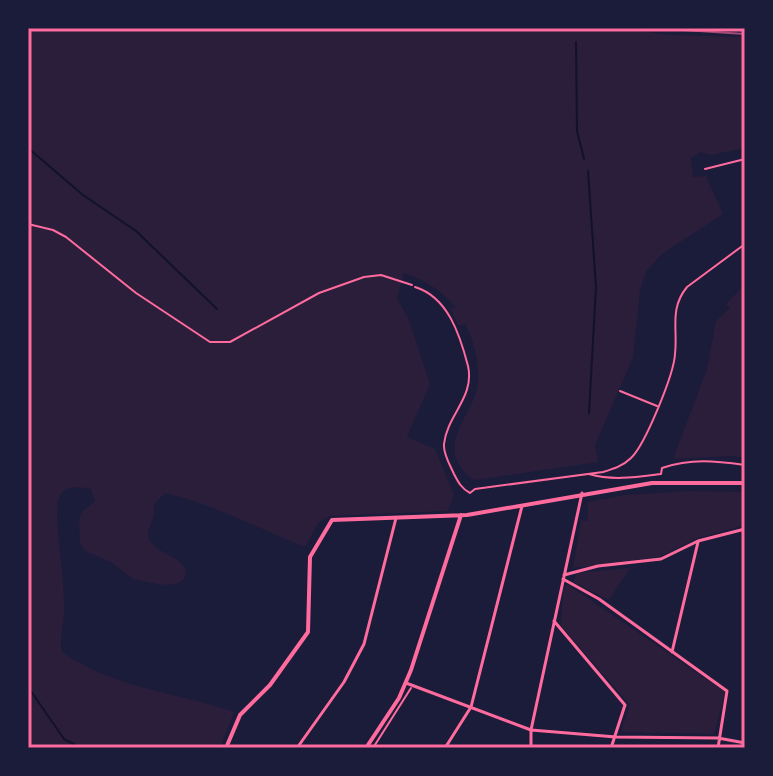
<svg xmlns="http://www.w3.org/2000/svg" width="773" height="776" viewBox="0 0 773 776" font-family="Montserrat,sans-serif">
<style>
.green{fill:#2a1e3b}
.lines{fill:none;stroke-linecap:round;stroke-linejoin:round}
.stream{stroke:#12122b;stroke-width:2}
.path{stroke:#ff6b9d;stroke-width:2}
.service{stroke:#ff6b9d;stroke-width:2}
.pedestrian{stroke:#ff6b9d;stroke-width:2}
.minor{stroke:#ff6b9d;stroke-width:3}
.tertiary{stroke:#ff6b9d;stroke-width:4}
.rail{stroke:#a44b75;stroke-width:2}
.neatline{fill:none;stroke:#ff6b9d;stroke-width:3}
</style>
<rect width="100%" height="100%" fill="#1b1b3a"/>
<!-- green -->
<path class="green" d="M28 28H619L670 35 745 37V148L710 155 700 152 691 158 693 177 706 176 723 214 662 254 647 270 640 290 633 358 595 445 598 462 475 480C466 476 463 471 458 463 445 437 472 413 477 388 481 368 474 339 464 322L463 325H458L450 308H456C442 291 425 280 404 273L397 298 409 320 430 384 407 437 435 449 454 494 448 511 330 516 319 522 305 547C258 529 214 504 165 493L154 504C156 521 147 527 148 536 152 553 179 554 186 570L184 579 177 584 162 585 133 579 111 562 85 551 80 543 79 519 83 511 95 501 91 489C81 487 67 485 61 494 55 503 58 521 58 532 60 559 65 587 64 614 63 628 59 639 62 652 113 688 176 692 234 712L220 748H28Z
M745 284V458L732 456 673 459 707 369 716 321 730 308 726 304Z
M689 491 745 492V525L698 538 659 557 573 568 581 520 588 521V502L625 495Z
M630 568 609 600 573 582 577 573Z
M567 584 725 692 714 734 621 732 630 705 561 626 563 591Z"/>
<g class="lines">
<!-- stream -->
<path class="stream" d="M576 42 577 131 584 159
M28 148 83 195 136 231 217 309
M588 171 596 287 589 413
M28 687 64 739 81 748"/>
<!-- path -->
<path class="path" d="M28 224 53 230 66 237 136 293 210 342H230L319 293 364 277 381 275 412 285
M373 748 411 688"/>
<!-- service -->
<path class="service" d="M705 169 745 159
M415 287C448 297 460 335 468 366 475 397 447 415 444 444 443 454 450 465 454 474 458 482 462 489 470 493L475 489 603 472C613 469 623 466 631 458 645 445 674 374 675 354 678 329 669 309 687 287L745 244"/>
<!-- pedestrian -->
<path class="pedestrian" d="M620 391 657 406
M589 474C613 481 637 477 661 474L662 468C691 458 716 461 745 465"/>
<!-- minor -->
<path class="minor" d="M564 575 598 566 661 559 698 541 745 529
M563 579 599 599 727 691 718 748
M554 621 625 705 611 748
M672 652 698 542
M406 683 531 730 616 737 718 738 745 743
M297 748 344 682 364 644 396 518
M445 748 471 707 522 506
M531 748V730L582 493"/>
<!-- tertiary -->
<path class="tertiary" d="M226 748 240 715 270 685 308 632 310 557 332 520 467 515 652 483H745
M366 748 399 698 411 670 461 515"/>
<!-- rail -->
<path class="rail" d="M652 28 745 34"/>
</g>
<!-- border -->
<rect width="773" height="776" fill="none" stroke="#1b1b3a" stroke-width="60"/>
<rect x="30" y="30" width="713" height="716" class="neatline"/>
</svg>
